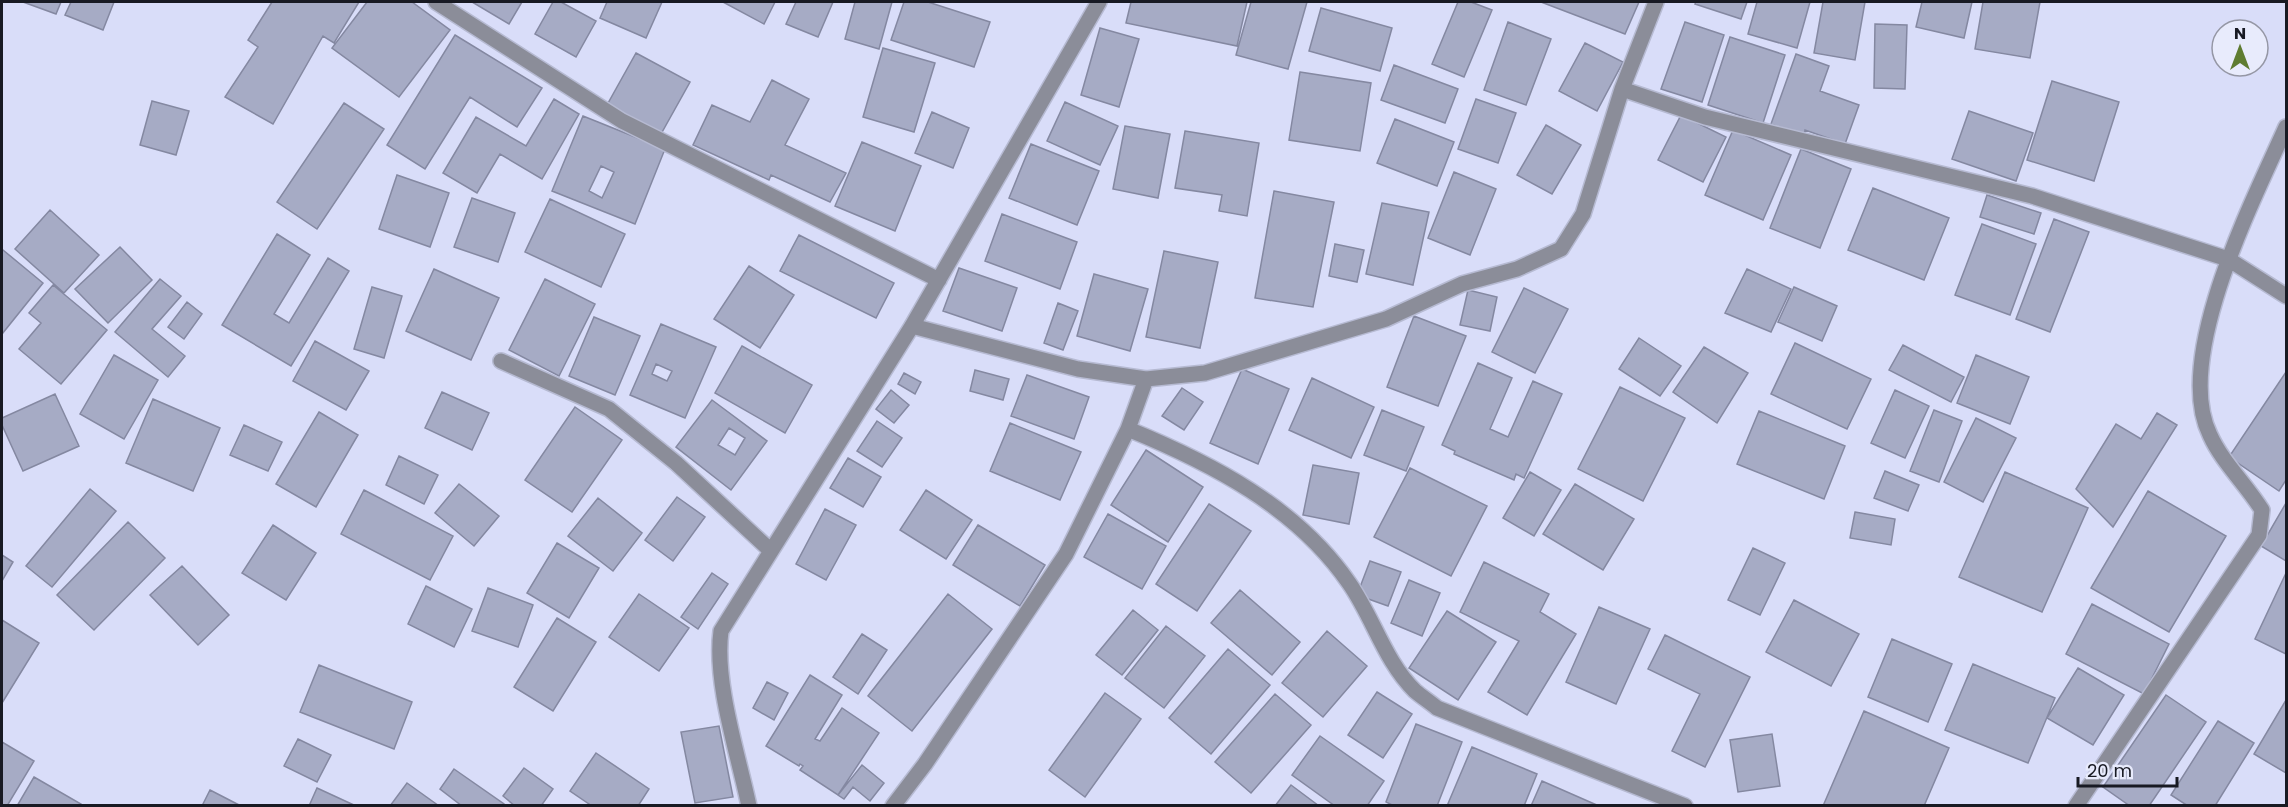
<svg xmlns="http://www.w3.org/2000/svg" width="2288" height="807" viewBox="0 0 2288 807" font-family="Poppins,sans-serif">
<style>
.building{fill:#a6abc5;stroke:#8488a1;stroke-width:1.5;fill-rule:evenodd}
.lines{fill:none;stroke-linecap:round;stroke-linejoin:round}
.street-casing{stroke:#b6bad2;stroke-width:18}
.street{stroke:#8b8d99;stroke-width:15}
</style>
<rect width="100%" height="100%" fill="#d9ddf9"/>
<!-- building -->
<path class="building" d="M23 2H61L56 14Z
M71 2H114L103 30 65 15Z
M272 2H359L334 43 323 36 273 124 225 97 258 47 248 40Z
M367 2H412L450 30 399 97 332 48Z
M472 2H522L509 24Z
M553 2H561L596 21 576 57 535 34Z
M607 2H662L646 38 600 18Z
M723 2H775L764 24Z
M796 2H833L818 37 786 24Z
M855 2H892L879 49 845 39Z
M904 2H928L990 22 974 67 891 40Z
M1131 2H1247L1237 46 1126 23Z
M1251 2H1307L1288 69 1236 55Z
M1458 2H1471L1492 10 1464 77 1432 64Z
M1541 2H1639L1625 34Z
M1696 2H1747L1741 19 1695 4Z
M1757 2H1810L1797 48 1748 34Z
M1823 2H1865L1855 60 1814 53Z
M1922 2H1972L1964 38 1916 27Z
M1983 2H2040L2030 58 1975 49Z
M1321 8 1392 28 1380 71 1309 51Z
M1508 22 1551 39 1526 105 1484 90Z
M1685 22 1724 35 1702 102 1661 89Z
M1875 24 1907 25 1905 89 1874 88Z
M1100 28 1139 39 1119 107 1081 95Z
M455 35 542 88 517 127 470 97 425 169 387 145Z
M1730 37 1785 55 1763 123 1708 105Z
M1585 43 1623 62 1597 111 1559 91Z
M883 48 935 63 914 132 863 117Z
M636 53 690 82 661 134 607 105Z
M1796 54 1829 66 1820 91 1859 105 1845 144 1805 130 1804 136 1771 124Z
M1394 65 1458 89 1445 123 1381 100Z
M1300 72 1371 83 1360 151 1289 140Z
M772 80 809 99 785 145 846 173 830 202 771 175 769 180 693 145 712 105 750 122Z
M2052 81 2119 102 2094 181 2027 160Z
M554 99 579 114 542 179 500 154 477 193 443 173 476 117 526 146Z
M1476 99 1516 113 1498 163 1458 149Z
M152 101 189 111 176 155 140 145Z
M1065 102 1118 126 1100 165 1047 141Z
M344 103 384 129 317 229 277 202Z
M1969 111 2033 133 2016 181 1952 159Z
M932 112 969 128 953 168 915 153Z
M1681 115 1726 137 1703 182 1658 160Z
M583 116 665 149 635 224 552 191ZM601 166 614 172 602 198 589 191Z
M1395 119 1454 142 1437 186 1377 163Z
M1546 125 1581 145 1552 194 1517 175Z
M1125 126 1170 134 1158 198 1113 189Z
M1733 130 1791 155 1763 220 1705 195Z
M1185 131 1259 143 1247 216 1219 211 1222 195 1175 188Z
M862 142 921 166 895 231 835 206Z
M1031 144 1099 171 1077 225 1009 198Z
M1801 149 1851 169 1820 248 1770 228Z
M1454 172 1496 189 1470 255 1428 238Z
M397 175 449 193 430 247 379 229Z
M1873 188 1949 218 1924 280 1848 250Z
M1274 191 1334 202 1313 307 1255 298Z
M1987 195 2041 213 2034 234 1980 217Z
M472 198 515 213 498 262 454 247Z
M550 199 625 234 601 287 525 252Z
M1382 203 1429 212 1413 285 1366 274Z
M50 210 99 255 64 293 15 249Z
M1002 214 1077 242 1060 289 985 261Z
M2054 219 2089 232 2050 332 2016 319Z
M1982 224 2036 244 2010 315 1955 295Z
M277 234 310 255 274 314 289 323 328 258 349 271 291 366 222 325Z
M799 235 894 283 876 318 780 271Z
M1335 244 1364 250 1357 282 1329 276Z
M120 247 152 280 108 323 75 289Z
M3 250 43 283 2 334V251Z
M1164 251 1218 262 1200 348 1146 337Z
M749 266 794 295 760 348 714 319Z
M959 268 1017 288 1002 331 943 311Z
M434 269 499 298 471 360 406 331Z
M1747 269 1791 289 1771 332 1725 313Z
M1094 274 1148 289 1130 351 1077 336Z
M160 279 181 296 152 329 185 356 168 377 115 332Z
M545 279 595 304 559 376 509 350Z
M53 285 107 330 61 384 19 349 41 323 29 313Z
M372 287 402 296 384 358 354 349Z
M1794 287 1837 306 1822 341 1778 322Z
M1524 288 1568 309 1535 373 1492 352Z
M1468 290 1497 297 1490 331 1460 325Z
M187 302 202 314 184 339 168 327Z
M1058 303 1078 311 1063 350 1044 343Z
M1414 316 1466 336 1438 406 1387 387Z
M594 317 640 336 615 395 569 376Z
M661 324 716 347 685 418 630 395ZM656 364 672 371 667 381 652 374Z
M1639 338 1681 366 1660 396 1619 369Z
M315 341 369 371 346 410 293 381Z
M1795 343 1871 379 1847 429 1771 394Z
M1903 345 1964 377 1951 402 1889 370Z
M742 346 812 385 785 433 715 393Z
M1704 347 1748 373 1717 423 1673 392Z
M114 355 158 380 124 439 80 414Z
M1976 355 2029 377 2010 424 1957 403Z
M1478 363 1512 378 1490 429 1508 437 1533 381 1562 394 1524 478 1516 474 1514 480 1454 454 1455 451 1442 445Z
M1242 369 1289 389 1258 464 1210 443Z
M975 370 1009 379 1003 400 970 391Z
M2286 372V480L2279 491 2229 457Z
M904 373 921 382 915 394 898 384Z
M1027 375 1089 397 1074 439 1011 416Z
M1312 378 1374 407 1351 458 1289 430Z
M1620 387 1685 418 1643 501 1578 469Z
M1182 388 1203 402 1184 430 1162 416Z
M891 390 909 405 894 423 876 409Z
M1895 390 1929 406 1905 458 1871 443Z
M442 392 489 413 472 450 425 428Z
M55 394 79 446 23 471 2 425V418Z
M153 399 220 428 193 491 126 463Z
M712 400 767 441 731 490 676 447ZM729 428 745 438 735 455 718 445Z
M575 407 622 440 572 512 525 480Z
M1382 410 1424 427 1406 471 1364 455Z
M1934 410 1962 421 1939 482 1910 471Z
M1759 411 1845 446 1824 499 1737 464Z
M319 412 358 435 316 507 276 484Z
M2157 413 2177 425 2113 527 2076 489 2116 424 2141 439Z
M1976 418 2016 438 1983 502 1944 482Z
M877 421 902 438 882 467 857 451Z
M1010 423 1081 452 1060 500 990 471Z
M244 425 282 442 268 471 230 455Z
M1146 450 1203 487 1168 542 1111 505Z
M399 456 438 475 424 504 386 485Z
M848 458 881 477 863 507 830 488Z
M1313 465 1359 473 1349 524 1303 515Z
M1410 468 1487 506 1451 576 1374 537Z
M1885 471 1919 485 1908 511 1874 498Z
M1530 472 1561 490 1534 536 1503 518Z
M2005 472 2088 508 2042 612 1959 577Z
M459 484 499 516 474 546 435 513Z
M1575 484 1634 519 1603 570 1543 534Z
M90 489 116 511 52 587 26 566Z
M364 490 453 536 430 580 341 534Z
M926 490 972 520 946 559 900 530Z
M2148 491 2226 536 2169 632 2091 588Z
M677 497 705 517 673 561 645 540Z
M598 498 642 533 613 571 568 536Z
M2286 503V561L2261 546Z
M1209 504 1251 531 1197 611 1156 584Z
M825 509 856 525 826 580 796 564Z
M1855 512 1895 519 1891 545 1850 538Z
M1108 514 1166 546 1142 589 1084 557Z
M128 522 165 558 94 630 57 595Z
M273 525 316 553 286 600 242 573Z
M978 525 1045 565 1020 606 953 565Z
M557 543 599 568 569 618 527 593Z
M1753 548 1785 563 1760 615 1728 600Z
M2 555 13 562 2 581Z
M1370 561 1401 572 1388 606 1357 595Z
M1484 562 1549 594 1540 612 1576 634 1527 715 1488 692 1519 641 1460 612Z
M182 566 229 615 198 645 150 595Z
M712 573 728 584 698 629 681 617Z
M2286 573V654L2255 639Z
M1409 580 1440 593 1422 636 1391 623Z
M426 586 472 609 454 647 408 624Z
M488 588 533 605 518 647 472 631Z
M1240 590 1300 642 1272 675 1211 623Z
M639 594 689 628 659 671 609 637Z
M948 594 992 629 912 731 868 696Z
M1794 600 1859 634 1831 686 1766 652Z
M2092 604 2169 644 2144 694 2066 654Z
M1599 607 1650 629 1616 704 1566 682Z
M1133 610 1158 630 1122 675 1096 655Z
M1447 611 1496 642 1458 700 1409 668Z
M557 618 596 642 553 711 514 687Z
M2 620 39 643 2 703Z
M1166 626 1205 656 1164 708 1125 678Z
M1327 631 1367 666 1323 717 1282 683Z
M862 634 887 650 858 694 833 677Z
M1665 635 1750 677 1705 767 1672 751 1700 694 1648 669Z
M1892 639 1952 664 1928 722 1868 697Z
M1228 649 1270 685 1211 754 1169 718Z
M1973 664 2055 698 2028 763 1945 730Z
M319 665 412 702 394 749 300 712Z
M2078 668 2124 695 2093 745 2047 718Z
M810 675 842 695 815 739 820 741 842 708 879 733 838 795 800 770 803 766 800 764 799 766 766 746Z
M767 682 788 693 774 720 753 708Z
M1377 692 1412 714 1383 758 1348 735Z
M1105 693 1141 719 1085 797 1049 770Z
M1275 694 1311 725 1251 793 1215 762Z
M2166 695 2206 722 2149 806H2130L2103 787Z
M2286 700V773L2254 754Z
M1864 711 1949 748 1924 806H1823Z
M2218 721 2254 743 2215 806H2188L2171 795Z
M1416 724 1462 742 1437 806H1394L1386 802Z
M719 726 733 797 695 803 681 732Z
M1772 734 1780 786 1738 792 1730 740Z
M1320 736 1384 781 1367 806H1335L1292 775Z
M298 739 331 755 317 782 284 766Z
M2 742 34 761 7 806H2Z
M1472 747 1537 774 1524 806H1447Z
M596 753 649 789 638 806H592L570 791Z
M862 765 884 783 870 801 853 787 844 799 838 795Z
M524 768 553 789 541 806H515L503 796Z
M454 769 504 804V806H462L440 789Z
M34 777 81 804 80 806H17Z
M1542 781 1599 806H1531Z
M407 783 439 806H390Z
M1291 785 1319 806H1275Z
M317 788 356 806H309Z
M210 790 241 806H202Z"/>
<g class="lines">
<!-- street casing -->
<g class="street-casing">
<path id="street" d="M436 2 622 121 939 280
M1622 89 1705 117 2032 196 2228 259 2286 296
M912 326 1078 369 1146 379 1205 373 1386 319 1462 284 1517 269 1561 249 1583 214 1622 89 1656 2
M501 361 609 409 676 463 770 550
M1128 429C1211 463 1297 507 1349 583 1373 617 1385 662 1415 691 1422 697 1430 702 1437 708L1685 806
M749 806C738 754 714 682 721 631L912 326 1099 2
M893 806 925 764 1066 554 1128 429 1146 379
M2076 806 2259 535 2262 510C2246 484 2222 462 2210 435 2172 358 2254 199 2286 127"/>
</g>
<!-- street -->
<use href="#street" class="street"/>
</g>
<!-- border -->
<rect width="2288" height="807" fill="none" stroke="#181a23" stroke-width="6"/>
<!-- north arrow -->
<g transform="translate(2240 48)"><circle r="28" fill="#e8ebfc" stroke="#9597a5" stroke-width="1.5"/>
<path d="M0-4.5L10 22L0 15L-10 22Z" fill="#5e7c31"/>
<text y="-9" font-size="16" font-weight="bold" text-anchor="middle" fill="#181a23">N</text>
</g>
<!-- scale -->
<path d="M2078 777v9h99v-9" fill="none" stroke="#181a23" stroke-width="3"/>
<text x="2087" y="777" font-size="18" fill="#181a23" stroke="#e8ebfc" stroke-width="4.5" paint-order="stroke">20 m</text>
</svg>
